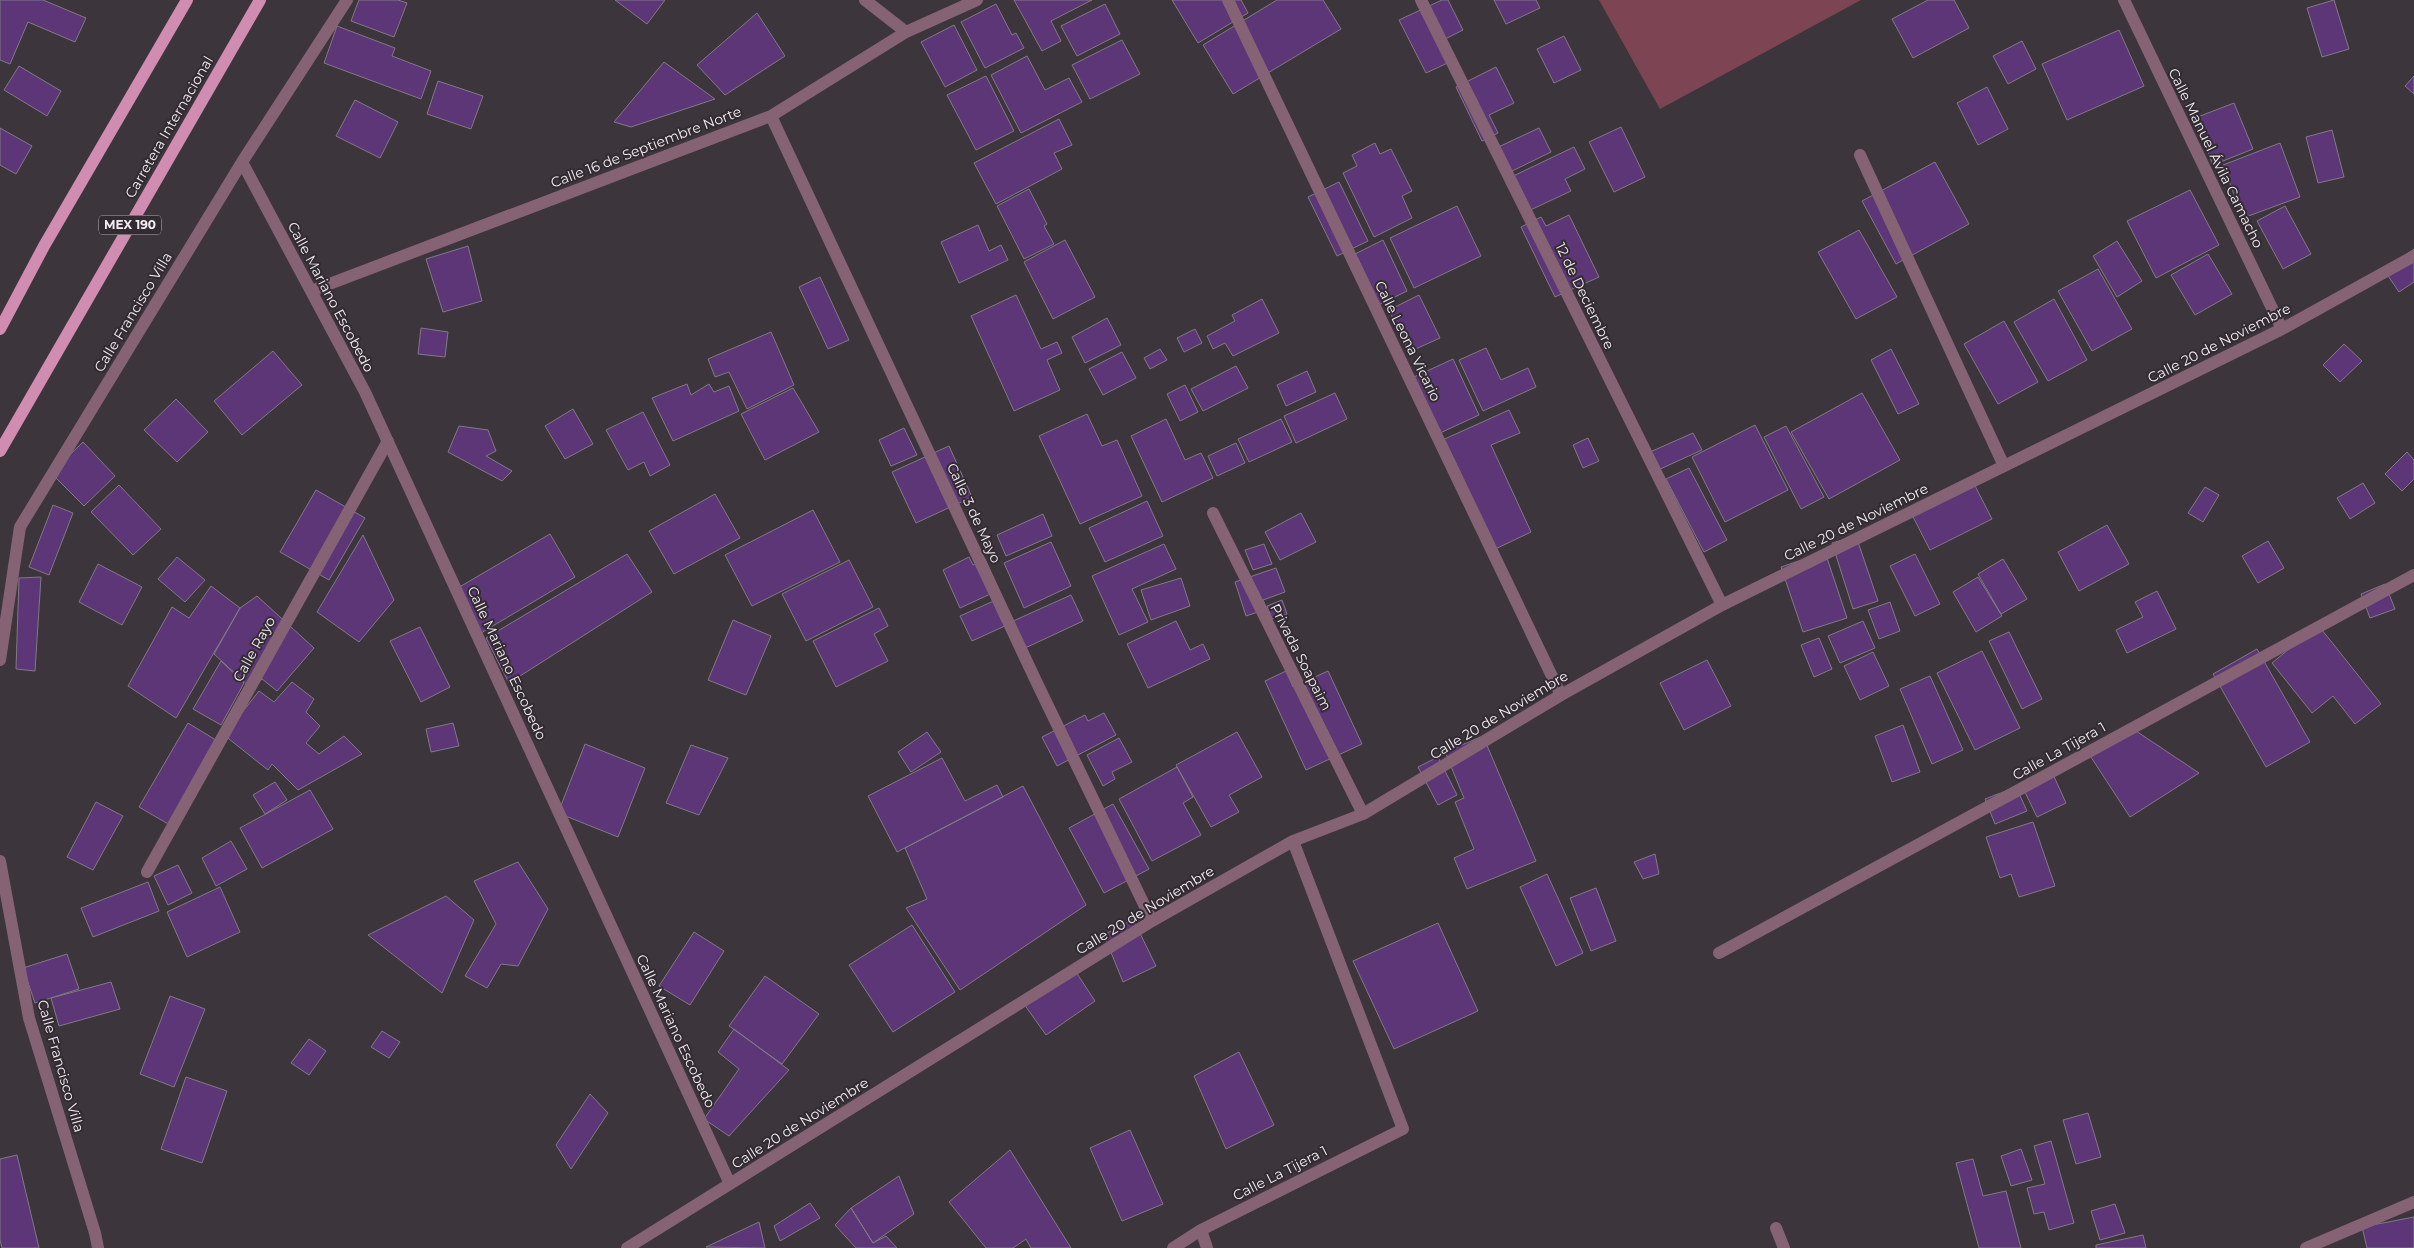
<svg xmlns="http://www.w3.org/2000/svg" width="2414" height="1248" viewBox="0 0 2414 1248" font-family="Montserrat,sans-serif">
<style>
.green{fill:#7d4553}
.building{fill:#5d3678;stroke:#807a84}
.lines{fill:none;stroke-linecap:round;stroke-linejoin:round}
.minor{stroke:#856375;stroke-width:12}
.primary{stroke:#d18cb1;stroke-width:12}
.labels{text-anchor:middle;stroke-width:4;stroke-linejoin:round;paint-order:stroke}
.shield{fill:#322b32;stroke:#b8b3b8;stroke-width:1}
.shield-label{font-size:12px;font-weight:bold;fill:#f2edf2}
.street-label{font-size:14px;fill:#f2edf2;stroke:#322b32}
</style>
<rect width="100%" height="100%" fill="#3c353c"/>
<!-- green -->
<path class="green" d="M1599 0H1861L1660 109Z"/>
<!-- building -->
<path class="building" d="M0 0H43L86 18 75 42 28 22 10 64 0 60Z
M359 0H398L407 3 394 37 351 21Z
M615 0H665L647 24Z
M1014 0H1092L1051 21 1061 41 1042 51Z
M1172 0H1241L1248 13 1198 43Z
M1277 0H1323L1341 29 1233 94 1203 45Z
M1442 0H1448L1463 30 1443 40 1454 60 1426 73 1399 20Z
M1494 0H1536L1540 8 1506 24Z
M1928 0H1954L1969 28 1913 58 1892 19Z
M2334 0 2349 49 2322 57 2307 8Z
M996 4 1012 35 1016 33 1024 48 985 68 961 22Z
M1105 4 1120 34 1077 56 1061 26Z
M757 13 785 56 725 95 697 65Z
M954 25 977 70 945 87 921 42Z
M337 26 395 48 392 56 431 71 421 99 324 63Z
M2119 30 2144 86 2067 120 2042 64Z
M1564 36 1581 70 1554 83 1537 49Z
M1122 40 1140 74 1090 99 1072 65Z
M2022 41 2036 69 2008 84 1993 56Z
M1027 56 1045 90 1069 78 1082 102 1021 133 991 75Z
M664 62 715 99 631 127 614 122Z
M19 66 61 91 47 116 4 90Z
M1496 67 1514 103 1489 115 1498 133 1482 141 1456 87Z
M986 76 1014 131 976 150 947 95Z
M2414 76V94L2405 86Z
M438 81 483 96 471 129 427 114Z
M1987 87 2008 129 1978 145 1957 103Z
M355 100 398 122 380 158 336 136Z
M2234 103 2253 149 2213 165 2195 118Z
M1059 119 1072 145 1054 153 1062 169 996 204 974 163Z
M1621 127 1645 177 1614 192 1589 142Z
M0 128 32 146 16 174 0 165Z
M1539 128 1551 152 1504 175 1492 150Z
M2332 130 2344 177 2318 183 2306 137Z
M1375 143 1380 154 1391 149 1412 191 1402 196 1412 218 1374 237 1343 173 1357 166 1352 155Z
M2280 143 2300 197 2243 218 2223 165Z
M1574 147 1585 169 1565 179 1571 191 1524 213 1507 179Z
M1935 162 1969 224 1896 264 1862 201Z
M1339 182 1368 241 1337 256 1308 197Z
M1029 189 1047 224 1044 226 1054 244 1024 259 997 206Z
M2190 190 2219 245 2156 278 2127 221Z
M1457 206 1481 256 1414 288 1390 238Z
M2285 206 2311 254 2283 269 2257 221Z
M1569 215 1599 277 1555 297 1521 227 1541 217 1546 226Z
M978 225 989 251 1001 245 1008 260 959 283 941 242Z
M1859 230 1897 297 1856 319 1818 252Z
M1065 240 1095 297 1053 319 1024 262Z
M1383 240 1407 291 1372 308 1347 258Z
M2117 241 2142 281 2117 297 2093 256Z
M468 246 482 301 443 312 426 259Z
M2414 249V282L2399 292 2384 270Z
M2208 254 2232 294 2195 315 2171 275Z
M2098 269 2132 329 2092 351 2058 291Z
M820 277 849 340 828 349 799 287Z
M1016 295 1041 349 1057 342 1062 353 1047 360 1060 390 1014 411 971 316Z
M1419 295 1440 338 1409 352 1389 310Z
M1262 299 1279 333 1233 356 1225 343 1213 349 1207 336 1235 321 1232 315Z
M2054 299 2087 360 2048 381 2014 322Z
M1107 318 1121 345 1085 363 1072 337Z
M2004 321 2038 382 1998 404 1964 344Z
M421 328 448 332 445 357 418 354Z
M1195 329 1202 343 1184 352 1177 338Z
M771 332 794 385 747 409 729 372 715 377 708 359Z
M2344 344 2362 361 2340 382 2323 365Z
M1486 348 1501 380 1528 368 1536 387 1483 411 1459 360Z
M1160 349 1167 360 1150 369 1144 358Z
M1891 349 1919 404 1898 414 1871 360Z
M273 351 302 385 242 435 214 401Z
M1122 352 1136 378 1103 395 1089 369Z
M1453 359 1479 415 1440 433 1414 377Z
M1236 366 1248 388 1203 411 1191 389Z
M1307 371 1316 392 1286 406 1277 385Z
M687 384 691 395 709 384 714 392 729 386 739 411 673 441 652 398Z
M1185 385 1198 412 1180 421 1167 394Z
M793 388 819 432 765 460 741 414Z
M1335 393 1347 419 1296 443 1284 416Z
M1862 393 1900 460 1829 499 1791 432Z
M176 399 208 432 177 462 144 430Z
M573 409 593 444 565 459 545 426Z
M1509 410 1520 433 1491 445 1531 532 1489 552 1438 442Z
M643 412 670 465 650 476 644 462 628 470 606 430Z
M1087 414 1102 446 1117 440 1142 496 1080 524 1039 436Z
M1166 419 1185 460 1201 453 1213 478 1162 502 1131 436Z
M1281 419 1292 442 1249 462 1238 439Z
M1755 425 1788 490 1725 522 1692 457Z
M459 426 488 430 496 451 486 456 512 471 502 481 448 452Z
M1786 426 1824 497 1801 509 1764 437Z
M904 428 917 455 891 466 879 440Z
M1693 433 1702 450 1658 470 1650 452Z
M1588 438 1599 461 1583 468 1573 445Z
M83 442 115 476 84 506 51 473Z
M1236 443 1245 463 1217 476 1208 456Z
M949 446 972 497 916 523 892 472Z
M2407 452 2414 460V479L2402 491 2385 474Z
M1689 468 1727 540 1704 552 1666 479Z
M1971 478 1992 519 1930 550 1909 509Z
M2363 483 2375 503 2350 519 2337 498Z
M119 485 161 529 133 555 91 512Z
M2205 487 2219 495 2203 522 2188 513Z
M316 490 365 518 329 580 280 552Z
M715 494 740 538 674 574 649 531Z
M1147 501 1163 536 1105 562 1089 528Z
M53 505 73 513 49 575 29 567Z
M813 510 840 562 752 606 725 555Z
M1301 513 1316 542 1280 560 1265 532Z
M1043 514 1052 536 1006 556 997 535Z
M2107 525 2129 564 2079 591 2058 552Z
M550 534 575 577 481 633 456 589Z
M363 535 394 600 359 642 317 612Z
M1856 536 1878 601 1853 609 1832 543Z
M2268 541 2284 568 2258 583 2242 556Z
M1051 542 1071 586 1024 608 1004 563Z
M1164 544 1176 569 1132 589 1148 622 1119 635 1092 576Z
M1264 544 1272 564 1253 570 1245 550Z
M1825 552 1847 618 1803 632 1781 567Z
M627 554 652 592 509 683 486 638Z
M1915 554 1940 604 1915 616 1890 566Z
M177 557 205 580 185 602 158 579Z
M969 557 973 565 985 559 999 590 960 608 943 570Z
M2003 559 2027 599 2001 614 1978 574Z
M849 560 873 607 806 641 782 594Z
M98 564 142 587 122 625 79 602Z
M1276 568 1285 592 1263 600 1267 609 1246 616 1235 582Z
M41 577 35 671 16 669 19 578Z
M1978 577 2002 616 1976 632 1953 592Z
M1181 578 1190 606 1151 620 1141 590Z
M2385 584 2395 609 2370 618 2361 594Z
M211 586 240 608 176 718 128 686 172 607 189 618Z
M2157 591 2176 629 2127 653 2116 630 2143 617 2135 602Z
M1071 595 1083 621 1023 649 1011 622Z
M257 596 314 648 277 691 262 679 252 689 214 654 240 608Z
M996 600 1007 625 972 641 960 616Z
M1282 600 1287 614 1272 619 1267 606Z
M1890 602 1900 631 1879 639 1868 610Z
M879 608 888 626 874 634 888 661 836 687 813 641Z
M733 620 771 636 746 695 708 680Z
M1176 621 1190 650 1203 644 1210 659 1148 688 1127 644Z
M1863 621 1875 648 1840 663 1828 636Z
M2318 625 2381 704 2355 724 2333 696 2312 713 2272 663Z
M420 627 450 687 421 702 390 641Z
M2009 632 2042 699 2022 709 1989 641Z
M1819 638 1832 669 1814 677 1801 645Z
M2257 649 2310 742 2266 767 2213 674Z
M1982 651 2020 728 1975 750 1937 673Z
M1873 652 1889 686 1860 700 1844 666Z
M1707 660 1731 706 1684 730 1660 683Z
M221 661 244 683 221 725 193 709Z
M1286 671 1293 687 1328 671 1362 744 1306 770 1265 681Z
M1930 676 1963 750 1932 764 1900 689Z
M292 682 314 699 306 712 320 726 306 743 319 754 344 736 362 754 298 790 272 764 268 770 224 735 259 691 274 702Z
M1104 713 1116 735 1057 766 1042 737 1085 715 1088 721Z
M188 723 224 745 175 828 139 807Z
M453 723 459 746 431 752 426 729Z
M1903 725 1920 772 1892 782 1875 736Z
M2127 725 2199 773 2130 817 2087 751Z
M927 732 941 752 911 772 898 752Z
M1237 732 1262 777 1229 795 1239 812 1211 827 1176 765Z
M1483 736 1536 861 1467 889 1454 858 1474 849 1455 802 1464 798 1445 752Z
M1119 738 1132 762 1112 772 1115 779 1103 786 1087 755Z
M585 744 645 768 618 837 558 813Z
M691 745 728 758 699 815 666 803Z
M1438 757 1457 795 1438 805 1418 767Z
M942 758 965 801 997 785 1003 797 897 852 868 796Z
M1177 767 1193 797 1183 803 1201 835 1152 861 1119 799Z
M2051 770 2066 803 2037 817 2021 784Z
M275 782 287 800 265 814 253 795Z
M1023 786 1086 905 960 990 906 908 927 899 905 848Z
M2016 787 2027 811 1995 824 1985 799Z
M310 790 333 829 262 868 240 828Z
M96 802 123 816 93 870 67 857Z
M1113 804 1149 869 1104 893 1069 828Z
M2033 822 2055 886 2019 897 2011 874 2000 878 1986 837Z
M231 841 247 869 216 886 202 858Z
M1655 854 1659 874 1643 879 1634 862Z
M518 862 548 909 518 966 501 964 487 988 465 976 496 924 474 881Z
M178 865 192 893 168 905 154 876Z
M1547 874 1583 953 1556 966 1520 887Z
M148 882 159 911 93 937 81 908Z
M220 887 240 932 187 957 167 912Z
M1596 888 1616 941 1591 951 1570 898Z
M446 896 474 920 442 993 368 935Z
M1133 919 1156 966 1123 982 1104 935Z
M1438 923 1478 1011 1394 1049 1353 961Z
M912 925 955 992 893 1032 849 965Z
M694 932 724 951 690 1005 659 986Z
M67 954 79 989 35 1003 23 968Z
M1074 969 1095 1001 1046 1035 1024 1004Z
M765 976 819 1014 782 1064 729 1026Z
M111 982 120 1009 59 1026 51 998Z
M170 996 205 1009 174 1087 140 1074Z
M734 1029 789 1070 729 1136 704 1119 739 1069 718 1052Z
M382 1031 400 1042 389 1058 371 1047Z
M309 1039 326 1051 309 1075 291 1063Z
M1239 1052 1274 1125 1226 1149 1194 1076Z
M186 1077 227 1091 202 1163 161 1149Z
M590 1094 608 1113 571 1169 556 1145Z
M2088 1113 2101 1157 2076 1164 2063 1120Z
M1130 1130 1163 1204 1122 1221 1090 1148Z
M2051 1141 2074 1223 2049 1230 2044 1212 2034 1214 2027 1188 2045 1184 2034 1146Z
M2021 1149 2032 1180 2011 1186 2001 1156Z
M1010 1150 1071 1248H1031L1026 1239 1013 1248H986L949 1202Z
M17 1155 39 1248H2L0 1240V1159Z
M1973 1159 1983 1196 2006 1191 2021 1248H1979L1956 1163Z
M899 1176 914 1214 873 1243 851 1208Z
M810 1203 820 1218 780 1241 774 1226Z
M2115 1204 2125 1233 2100 1240 2091 1211Z
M851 1208 873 1243 886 1236 897 1248H856L835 1225Z
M2414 1217V1248H2367L2362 1227Z
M759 1222 765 1248 706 1247Z
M2143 1235 2146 1248H2096V1245Z"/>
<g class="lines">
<!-- minor -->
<path class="minor" d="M865 0 906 32
M1228 0 1561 695
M1421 0 1722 605
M2124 0 2282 329
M771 116 1036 681 1152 921
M1860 155 2004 466
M242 162 365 392 730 1184
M311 291 771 116 906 32 977 0
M1213 513 1363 814
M0 660 20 527 242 162 347 0
M0 861 29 1018 95 1233 98 1248
M147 872 388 441
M1719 953 2414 575
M1776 1228 1784 1248
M1201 1230 1207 1248
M627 1248 1152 921 1293 841 1363 814 1561 695 1722 605 2282 329 2414 256
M1173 1248 1201 1230 1403 1129 1293 841
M2306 1248 2414 1202"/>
<!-- primary -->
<path class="primary" d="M0 329 44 246 187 0
M0 451 260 0"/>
</g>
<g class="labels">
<!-- shield labels -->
<rect class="shield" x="99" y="215.5" width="62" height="19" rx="4"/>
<g class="shield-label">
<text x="130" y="229">MEX 190</text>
</g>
<!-- street labels -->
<g class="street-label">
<text transform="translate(169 127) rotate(-60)" y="5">Carretera Internacional</text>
<text transform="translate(646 147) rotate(-21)" y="5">Calle 16 de Septiembre Norte</text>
<text transform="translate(2216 158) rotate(64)" y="5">Calle Manuel Ávila Camacho</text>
<text transform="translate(1585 296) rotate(64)" y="5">12 de Deciembre</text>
<text transform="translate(331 297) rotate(62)" y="5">Calle Mariano Escobedo</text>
<text transform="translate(133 312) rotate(-59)" y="5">Calle Francisco Villa</text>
<text transform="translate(1408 341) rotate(64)" y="5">Calle Leona Vicario</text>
<text transform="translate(2219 343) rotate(-27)" y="5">Calle 20 de Noviembre</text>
<text transform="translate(974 513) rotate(65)" y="5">Calle 3 de Mayo</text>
<text transform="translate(1856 522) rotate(-26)" y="5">Calle 20 de Noviembre</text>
<text transform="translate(254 649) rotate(-61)" y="5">Calle Rayo</text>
<text transform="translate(1301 657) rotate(63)" y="5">Privada Soapaim</text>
<text transform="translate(507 663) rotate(65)" y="5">Calle Mariano Escobedo</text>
<text transform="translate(1499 715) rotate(-31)" y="5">Calle 20 de Noviembre</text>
<text transform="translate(2059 751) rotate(-29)" y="5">Calle La Tijera 1</text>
<text transform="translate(1145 910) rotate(-31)" y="5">Calle 20 de Noviembre</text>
<text transform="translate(676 1031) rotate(65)" y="5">Calle Mariano Escobedo</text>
<text transform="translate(61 1066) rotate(74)" y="5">Calle Francisco Villa</text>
<text transform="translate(800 1123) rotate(-32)" y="5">Calle 20 de Noviembre</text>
<text transform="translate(1280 1173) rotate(-27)" y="5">Calle La Tijera 1</text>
</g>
</g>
</svg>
